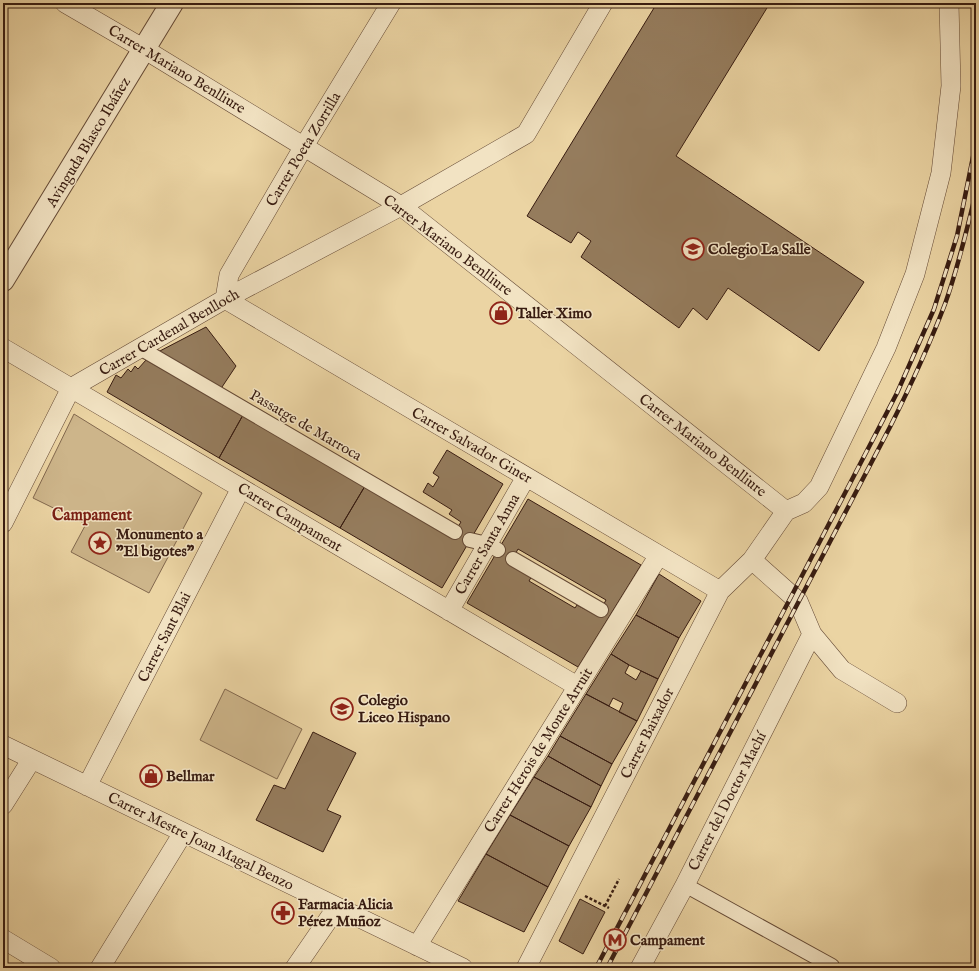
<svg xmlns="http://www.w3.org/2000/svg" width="979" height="971" viewBox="0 0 979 971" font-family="'IM FELL English',serif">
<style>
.green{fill:#cdb58a;stroke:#82684e}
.building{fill:#957c5d;stroke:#381c11;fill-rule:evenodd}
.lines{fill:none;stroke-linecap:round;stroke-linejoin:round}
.pedestrian-casing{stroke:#654a36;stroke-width:16}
.minor-casing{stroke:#654a36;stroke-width:20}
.tertiary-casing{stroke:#654a36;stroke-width:24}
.path{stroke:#381c11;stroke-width:2.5;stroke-dasharray:3 2;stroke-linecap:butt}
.pedestrian{stroke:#f2e3c3;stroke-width:14}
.minor{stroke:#f2e3c3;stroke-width:19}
.tertiary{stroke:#f2e3c3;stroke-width:22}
.rail-casing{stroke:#381c11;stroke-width:4.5}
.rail{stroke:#f2e3c3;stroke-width:3;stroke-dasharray:9;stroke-linecap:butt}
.labels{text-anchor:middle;stroke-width:3;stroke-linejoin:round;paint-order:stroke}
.street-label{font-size:15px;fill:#381c11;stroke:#f2e3c3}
.poi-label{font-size:15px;font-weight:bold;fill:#381c11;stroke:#f2e3c3;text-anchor:start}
.neighbourhood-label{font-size:16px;font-weight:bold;fill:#7a1f14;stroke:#f2e3c3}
</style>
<rect width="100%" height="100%" fill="#ebd4a3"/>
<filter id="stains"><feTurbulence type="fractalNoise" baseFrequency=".005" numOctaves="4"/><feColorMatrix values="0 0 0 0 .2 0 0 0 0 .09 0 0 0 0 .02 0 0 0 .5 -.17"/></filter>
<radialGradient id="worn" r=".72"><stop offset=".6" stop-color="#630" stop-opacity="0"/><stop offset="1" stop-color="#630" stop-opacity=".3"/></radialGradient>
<!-- green -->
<path class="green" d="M74 414 202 493 149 593 71 552 86 524 33 498Z
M225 689 302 729 277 779 200 740Z"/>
<!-- building -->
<path class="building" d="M657 3H770L676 156 864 282 819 351 728 288 707 320 693 308 679 328 581 257 591 241 578 232 571 243 527 216Z
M206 327 236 366 220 390 156 353Z
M146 360 243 415 219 458 107 392 116 375 121 378 128 369 131 372 135 366 138 369Z
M243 415 365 486 340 528 219 458Z
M447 450 503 484 442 588 340 528 365 486 452 536 461 522 449 514 452 510 423 492 428 483 433 487 439 477 433 473Z
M528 499 641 565 578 667 467 603ZM518 549 606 600 599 613 594 610 592 613 577 605 575 608 529 581 533 574 510 564Z
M659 574 701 601 679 638 636 615Z
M636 615 679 638 658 679 629 665 611 654Z
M611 654 629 665 625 673 636 680 641 671 658 679 637 721 619 712 623 703 613 698 609 706 586 694Z
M586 694 637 721 612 764 560 736Z
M313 732 356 753 327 810 341 816 323 852 256 820 274 785 285 789Z
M560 736 612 764 601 786 548 756Z
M548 756 601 786 591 807 534 777Z
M534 777 591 807 569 846 510 815Z
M510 815 569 846 548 887 486 854Z
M486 854 548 887 524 932 458 901Z
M580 899 605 912 583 954 559 941Z"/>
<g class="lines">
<!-- pedestrian casing -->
<g class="pedestrian-casing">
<path id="pedestrian" d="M140 348 455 532
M470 540 487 544 498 550
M513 559 601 610
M685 885 832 966"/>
</g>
<!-- minor casing -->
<g class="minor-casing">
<path id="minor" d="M65 3 144 49 401 206 786 511
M225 299 720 591
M225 299 229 275 304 146 391 3
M3 348 577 686
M786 511 804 503 819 487 886 348 915 274 941 173 951 86 949 3
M3 523 71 388 225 299 401 206 526 134 603 3
M449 611 526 477
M812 634 842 670 897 703
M3 745 463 968
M87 786 241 488
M3 805 32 759
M3 939 51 968
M417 946 659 555
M100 968 183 833
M295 968 337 907
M526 968 720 591 752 560 786 511
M640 968 685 885 812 634 798 601 752 560"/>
</g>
<!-- tertiary casing -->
<g class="tertiary-casing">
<path id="tertiary" d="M3 280 172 3"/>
</g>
<!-- path -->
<path class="path" d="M585 896 609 908
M605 906 619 879"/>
<!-- pedestrian -->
<use href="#pedestrian" class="pedestrian"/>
<!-- minor -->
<use href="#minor" class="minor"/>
<!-- tertiary -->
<use href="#tertiary" class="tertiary"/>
<!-- rail casing -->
<g class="rail-casing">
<path id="rail" d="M596 968 792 595 897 393 934 309 957 236 975 147 976 138
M607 968 890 427C910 387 929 346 945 304 958 268 967 229 976 192"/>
</g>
<!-- rail -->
<use href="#rail" class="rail"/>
</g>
<!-- icons -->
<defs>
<g id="school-ring" transform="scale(1.15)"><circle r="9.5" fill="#f2e3c3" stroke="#8f2418" stroke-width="1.5"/><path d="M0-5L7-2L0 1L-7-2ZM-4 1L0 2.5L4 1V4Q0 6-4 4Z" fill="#8f2418"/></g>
<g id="shop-ring" transform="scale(1.15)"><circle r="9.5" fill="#f2e3c3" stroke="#8f2418" stroke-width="1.5"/><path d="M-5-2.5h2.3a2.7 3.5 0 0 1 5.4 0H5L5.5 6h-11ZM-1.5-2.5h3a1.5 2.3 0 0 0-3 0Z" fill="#8f2418"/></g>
<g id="sight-ring" transform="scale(1.15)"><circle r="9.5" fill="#f2e3c3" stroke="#8f2418" stroke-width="1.5"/><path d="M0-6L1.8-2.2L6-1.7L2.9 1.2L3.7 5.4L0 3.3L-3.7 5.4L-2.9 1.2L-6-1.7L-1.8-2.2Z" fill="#8f2418"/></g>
<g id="pharmacy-ring" transform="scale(1.15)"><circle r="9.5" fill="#f2e3c3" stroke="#8f2418" stroke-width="1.5"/><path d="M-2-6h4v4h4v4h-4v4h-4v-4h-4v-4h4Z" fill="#8f2418"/></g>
<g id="metro-ring" transform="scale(1.15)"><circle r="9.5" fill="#f2e3c3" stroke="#8f2418" stroke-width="1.5"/><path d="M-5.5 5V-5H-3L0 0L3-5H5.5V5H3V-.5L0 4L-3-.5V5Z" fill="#8f2418"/></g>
</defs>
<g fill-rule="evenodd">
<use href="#school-ring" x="693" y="249"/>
<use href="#shop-ring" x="501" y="313"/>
<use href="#sight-ring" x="100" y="543"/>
<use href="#school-ring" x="342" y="709"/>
<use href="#shop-ring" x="151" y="776"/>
<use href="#pharmacy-ring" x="283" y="913"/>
<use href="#metro-ring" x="615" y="940"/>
</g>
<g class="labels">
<!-- street labels -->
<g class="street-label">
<text transform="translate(177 69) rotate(31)" y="5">Carrer Mariano Benlliure</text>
<text transform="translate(88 142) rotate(-59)" y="5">Avinguda Blasco Ibáñez</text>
<text transform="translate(303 149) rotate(-59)" y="5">Carrer Poeta Zorrilla</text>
<text transform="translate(448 245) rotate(37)" y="5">Carrer Mariano Benlliure</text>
<text transform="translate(169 332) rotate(-30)" y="5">Carrer Cardenal Benlloch</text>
<text transform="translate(306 425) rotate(30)" y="5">Passatge de Marroca</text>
<text transform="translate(472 445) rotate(30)" y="5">Carrer Salvador Giner</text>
<text transform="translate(703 445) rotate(38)" y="5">Carrer Mariano Benlliure</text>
<text transform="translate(290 517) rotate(31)" y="5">Carrer Campament</text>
<text transform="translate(487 544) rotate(-60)" y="5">Carrer Santa Anna</text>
<text transform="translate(164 637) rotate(-63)" y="5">Carrer Sant Blai</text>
<text transform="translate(647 733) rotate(-63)" y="5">Carrer Baixador</text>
<text transform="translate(538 750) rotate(-58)" y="5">Carrer Herois de Monte Arruit</text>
<text transform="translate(727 801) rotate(-63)" y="5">Carrer del Doctor Machí</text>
<text transform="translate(201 841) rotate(26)" y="5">Carrer Mestre Joan Magal Benzo</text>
</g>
<!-- poi labels -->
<g class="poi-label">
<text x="708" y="254">Colegio La Salle</text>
<text x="516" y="318">Taller Ximo</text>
<text x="116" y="539">Monumento a<tspan x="116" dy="17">"El bigotes"</tspan></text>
<text x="358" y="705">Colegio<tspan x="358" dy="17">Liceo Hispano</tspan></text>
<text x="166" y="781">Bellmar</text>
<text x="298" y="909">Farmacia Alicia<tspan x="298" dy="17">Pérez Muñoz</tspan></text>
<text x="630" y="945">Campament</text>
</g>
<!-- neighbourhood labels -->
<g class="neighbourhood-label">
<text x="92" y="520">Campament</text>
</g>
</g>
<!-- margin -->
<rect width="979" height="971" fill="none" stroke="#ebd4a3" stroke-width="16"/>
<rect x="4" y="4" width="971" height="963" fill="none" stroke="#381c11" stroke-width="2"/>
<rect x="8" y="8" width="963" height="955" fill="none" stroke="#381c11"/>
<rect width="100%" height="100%" filter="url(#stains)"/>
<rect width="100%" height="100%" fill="url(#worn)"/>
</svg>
